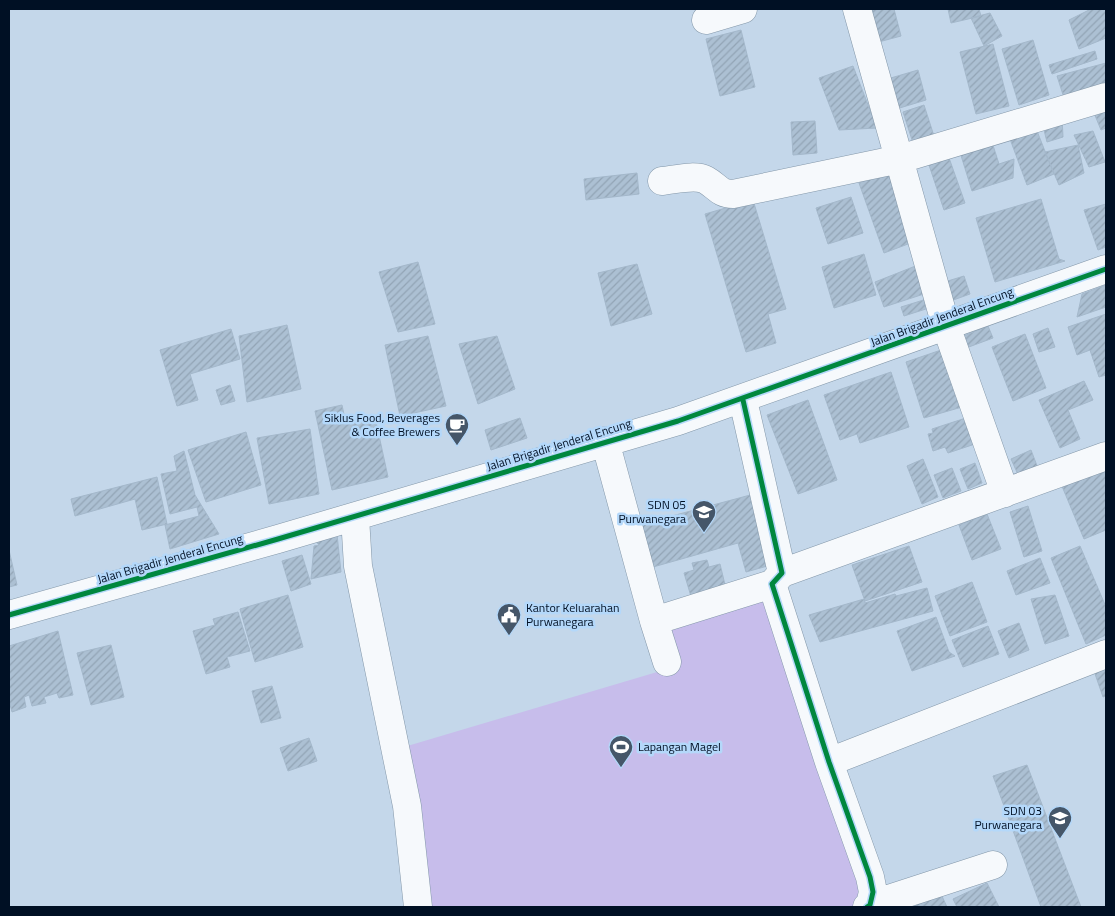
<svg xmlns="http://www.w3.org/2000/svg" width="1115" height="916" viewBox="0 0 1115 916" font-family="'Titillium Web',sans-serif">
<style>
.garden{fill:#c7bdeb}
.building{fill:url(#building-hatch);stroke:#a4b8cb}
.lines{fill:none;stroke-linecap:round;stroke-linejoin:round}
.minor-casing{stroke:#8397a9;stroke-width:29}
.minor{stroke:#f6f9fc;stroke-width:28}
.cycleway-casing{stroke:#b4d8fa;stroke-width:8}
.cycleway{stroke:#00873e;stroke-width:5}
.labels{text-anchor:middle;stroke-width:5;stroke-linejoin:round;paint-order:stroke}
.street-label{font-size:12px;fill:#001024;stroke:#b4d8fa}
.poi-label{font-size:12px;fill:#001024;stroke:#b4d8fa;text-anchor:end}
</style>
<defs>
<pattern id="building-hatch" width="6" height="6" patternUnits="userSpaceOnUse" patternTransform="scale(1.25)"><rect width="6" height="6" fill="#acc0d3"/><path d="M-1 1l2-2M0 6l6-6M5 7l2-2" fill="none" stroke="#92a4b5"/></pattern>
</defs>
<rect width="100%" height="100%" fill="#c4d7ea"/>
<!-- garden -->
<path class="garden" d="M772 596 841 790 862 903 851 907H431L404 747 674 667 665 630Z"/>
<!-- building -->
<path class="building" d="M862 9H894L901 36 871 44Z
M948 9H979L981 16 951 23Z
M1091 9H1106V38L1079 49 1069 20Z
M990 13 1002 36 984 46 971 18Z
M741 30 755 87 720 96 706 39Z
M1033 40 1049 95 1019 105 1002 49Z
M993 44 1009 106 976 114 960 52Z
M1095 51 1097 59 1052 74 1049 65Z
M1106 63V90L1065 101 1057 76Z
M853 66 877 128 839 130 819 78Z
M918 70 926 100 893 110 884 80Z
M924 105 934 136 913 143 903 112Z
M1106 105V128L1101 130 1092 108Z
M1062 118 1063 137 1047 142 1043 126Z
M815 121 817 153 793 155 791 122Z
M1037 131 1054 174 1027 185 1010 139Z
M1093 131 1105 162 1089 167 1074 135Z
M991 139 999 164 1014 159 1013 178 972 191 959 149Z
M1078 145 1084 173 1059 185 1045 152Z
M948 155 965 203 944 210 928 162Z
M892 171 916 241 884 253 859 183Z
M637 173 639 194 586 200 584 179Z
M851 197 863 233 828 244 816 208Z
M1041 199 1059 259 1065 261 995 282 976 218Z
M753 200 786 309 768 314 776 343 746 352 705 214Z
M1106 204V247L1098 250 1084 210Z
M864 254 876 295 834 308 822 267Z
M418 262 435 324 398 332 379 272Z
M637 264 652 314 611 326 598 273Z
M918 265 930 292 884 307 875 282Z
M964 276 970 294 945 303 938 284Z
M1106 285V307L1077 317 1082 294Z
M930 298 932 307 904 316 901 307Z
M1106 314V375L1099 377 1090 350 1077 355 1068 327Z
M287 325 301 389 247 402 239 336Z
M988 326 993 338 958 351 954 340Z
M1048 328 1055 347 1039 352 1033 334Z
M231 329 240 359 190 374 198 400 177 406 160 350Z
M1025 334 1046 388 1013 401 992 347Z
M428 336 446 406 400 416 385 345Z
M497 336 515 389 478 404 459 344Z
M944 349 962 407 924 418 906 362Z
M891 372 909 427 860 443 857 434 840 440 824 395Z
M1084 381 1093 400 1068 410 1080 439 1060 448 1039 400Z
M230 385 235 401 221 405 216 390Z
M808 400 837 480 798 494 767 415Z
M342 405 346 424 375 417 388 477 332 490 315 411Z
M969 417 978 443 948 453 945 447 933 451 928 434 933 433 932 429Z
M520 418 527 438 491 450 485 430Z
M310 429 319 494 269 504 257 438Z
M246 432 261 485 206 502 188 450Z
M1031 450 1039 471 1020 479 1011 459Z
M184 451 195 495 219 534 170 549 165 525 199 516 197 507 170 514 161 474 177 471 174 456Z
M923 459 938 497 922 504 907 466Z
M1102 461 1106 471V530L1084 539 1059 479Z
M975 463 982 483 968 489 960 469Z
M952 468 961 491 943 498 934 475Z
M157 477 167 524 142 530 135 499 75 516 71 499Z
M754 494 771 565 746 572 738 543 653 567 642 524Z
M1028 506 1042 551 1024 557 1010 512Z
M987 514 1001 549 972 560 959 525Z
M336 525 341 572 311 579 314 546 319 545 309 533Z
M909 546 922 582 865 601 852 565Z
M1080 546 1106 607V635L1086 644 1051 558Z
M9 550 17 585 9 587Z
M302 555 311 584 291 591 282 561Z
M1040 558 1050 583 1016 595 1007 571Z
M707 560 709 567 720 564 727 593 693 603 684 573 694 570 692 563Z
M972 582 987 622 950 636 935 596Z
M927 588 933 611 820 642 809 615 864 599 865 603 895 594 896 596Z
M288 595 303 647 255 662 240 609Z
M1055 595 1069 636 1045 644 1031 599Z
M238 612 250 651 227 657 230 667 206 674 193 631 215 625 213 619Z
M936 617 949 652 955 656 912 671 897 631Z
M1019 623 1029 650 1009 658 998 631Z
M988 626 999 654 963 667 952 640Z
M58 631 73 695 59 698 57 693 44 697 46 703 32 706 29 695 24 697 26 707 12 712 9 701V646Z
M111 645 124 697 91 705 77 653Z
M1106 664V696L1103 697 1093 668Z
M272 686 281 718 261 723 252 691Z
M309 738 317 761 288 771 280 748Z
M1027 765 1081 907H1041L993 776Z
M987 883 999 907H957L953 899Z
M941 894 947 907H910Z"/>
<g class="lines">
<!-- minor casing -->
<g class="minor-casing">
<path id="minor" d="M857 9 946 326 1005 493
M706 20 743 9
M662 181C674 180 695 174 706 180 717 186 719 194 733 194L900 159 1106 97
M743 400 782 573 772 584 829 762 870 877 873 892 870 905 867 907
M605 441 654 621 772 584
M355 517 358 566 407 806 418 907
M782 573 1106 456
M9 615 278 539 678 421 1106 269
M654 621 667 662
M829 762 1106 654
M870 905 993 865"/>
</g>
<!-- minor -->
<use href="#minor" class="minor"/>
<!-- cycleway casing -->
<g class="cycleway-casing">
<path id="cycleway" d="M743 400 782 573 772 584 829 762 870 877 873 892 870 905 867 907
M9 615 278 539 678 421 1106 269"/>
</g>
<!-- cycleway -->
<use href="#cycleway" class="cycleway"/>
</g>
<!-- icons -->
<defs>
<g id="cafe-pin" transform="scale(1.25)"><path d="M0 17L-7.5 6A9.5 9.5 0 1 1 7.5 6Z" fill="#455669" stroke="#b4d8fa"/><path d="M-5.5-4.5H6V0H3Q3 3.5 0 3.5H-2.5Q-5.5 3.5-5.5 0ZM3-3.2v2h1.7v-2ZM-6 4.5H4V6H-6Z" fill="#fff"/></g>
<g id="school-pin" transform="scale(1.25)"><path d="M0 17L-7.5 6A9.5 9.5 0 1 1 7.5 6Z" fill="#455669" stroke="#b4d8fa"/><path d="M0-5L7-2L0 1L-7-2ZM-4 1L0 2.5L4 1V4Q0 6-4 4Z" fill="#fff"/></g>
<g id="civic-pin" transform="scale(1.25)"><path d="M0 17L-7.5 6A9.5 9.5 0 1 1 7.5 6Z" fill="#455669" stroke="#b4d8fa"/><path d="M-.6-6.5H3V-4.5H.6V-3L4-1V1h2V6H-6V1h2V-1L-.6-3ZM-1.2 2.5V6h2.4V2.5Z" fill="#fff"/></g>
<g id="stadium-pin" transform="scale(1.25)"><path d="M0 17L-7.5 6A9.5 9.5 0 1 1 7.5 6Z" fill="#455669" stroke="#b4d8fa"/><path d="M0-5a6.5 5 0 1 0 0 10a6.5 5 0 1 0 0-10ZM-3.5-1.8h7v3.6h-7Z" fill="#fff"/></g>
</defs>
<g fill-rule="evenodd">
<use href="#cafe-pin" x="457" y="425"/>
<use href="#school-pin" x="704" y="512"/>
<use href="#civic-pin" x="509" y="615"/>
<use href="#stadium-pin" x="621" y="747"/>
<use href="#school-pin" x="1060" y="818"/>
</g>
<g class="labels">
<!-- street labels -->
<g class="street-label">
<text transform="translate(942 317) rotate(-20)" y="4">Jalan Brigadir Jenderal Encung</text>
<text transform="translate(559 445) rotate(-17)" y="4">Jalan Brigadir Jenderal Encung</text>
<text transform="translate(170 559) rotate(-16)" y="4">Jalan Brigadir Jenderal Encung</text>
</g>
<!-- poi labels -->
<g class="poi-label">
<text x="440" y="422">Siklus Food, Beverages<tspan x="440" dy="14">&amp; Coffee Brewers</tspan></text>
<text x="686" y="509">SDN 05<tspan x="686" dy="14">Purwanegara</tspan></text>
<text x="526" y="612" text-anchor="start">Kantor Keluarahan<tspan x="526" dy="14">Purwanegara</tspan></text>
<text x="638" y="751" text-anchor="start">Lapangan Magel</text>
<text x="1042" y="815">SDN 03<tspan x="1042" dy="14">Purwanegara</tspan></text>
</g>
</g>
<!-- border -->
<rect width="1115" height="916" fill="none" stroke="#001024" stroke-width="20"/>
</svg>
